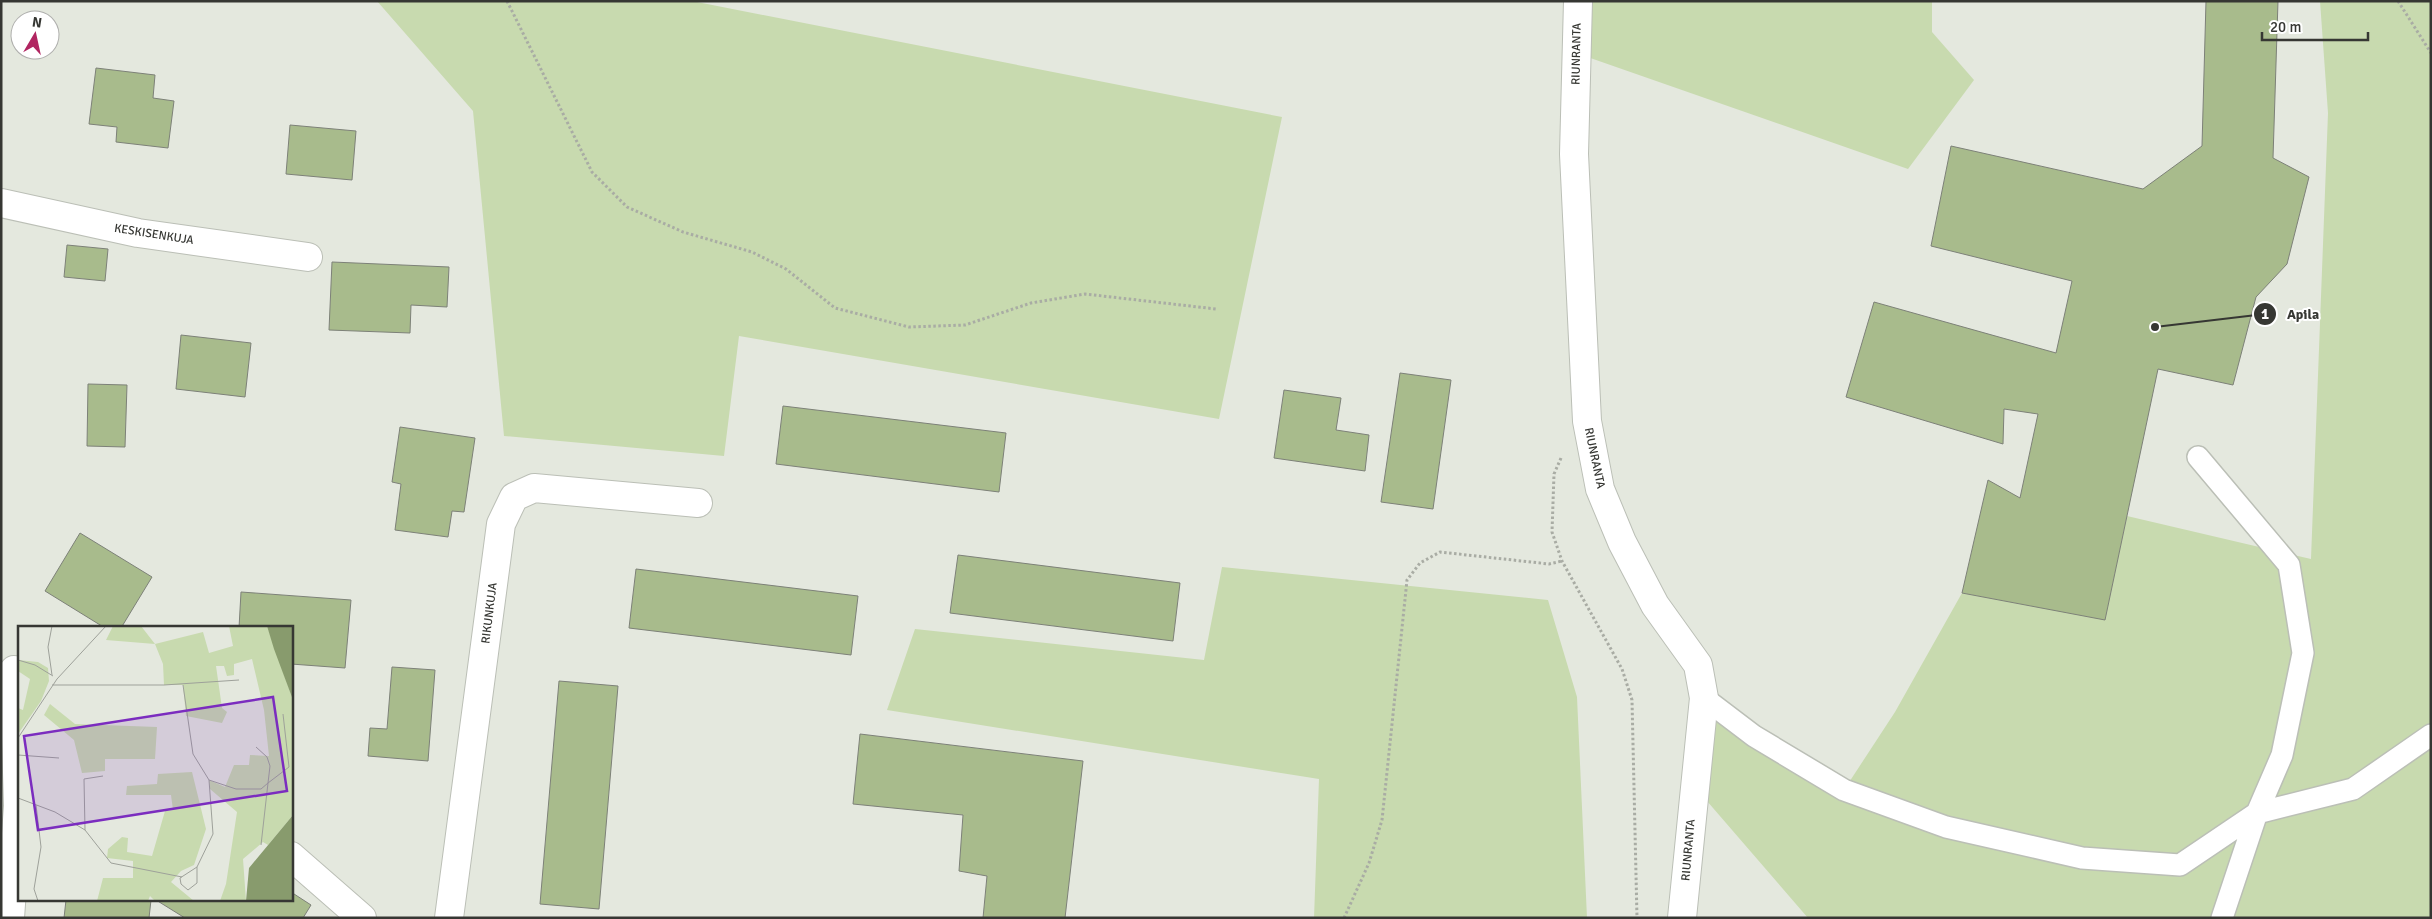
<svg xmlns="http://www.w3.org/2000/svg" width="2432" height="919" viewBox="0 0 2432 919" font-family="Signika,sans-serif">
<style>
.green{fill:#c8daaf}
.building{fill:#a8bb8c;stroke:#7d8178}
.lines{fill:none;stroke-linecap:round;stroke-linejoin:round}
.service-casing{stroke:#bbbfb6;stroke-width:24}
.minor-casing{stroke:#bbbfb6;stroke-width:30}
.path{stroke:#a9aca4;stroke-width:3;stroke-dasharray:2.5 2.5;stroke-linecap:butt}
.service{stroke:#fff;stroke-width:21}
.minor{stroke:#fff;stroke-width:28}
.labels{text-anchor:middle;stroke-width:4;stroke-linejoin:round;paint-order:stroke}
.street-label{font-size:12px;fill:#363733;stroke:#fff}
.inset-road{fill:none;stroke:#9ea19a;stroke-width:1}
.view{fill:#7b2cbf;fill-opacity:0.15;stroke:#7b2cbf;stroke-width:2.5}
.inset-edge{fill:none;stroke:#363733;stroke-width:2.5}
.leader{fill:none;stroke:#363733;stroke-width:2}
.callout-dot{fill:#363733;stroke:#fff;stroke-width:2}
.mark-label{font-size:15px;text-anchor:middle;font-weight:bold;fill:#fff}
.callout-label{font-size:14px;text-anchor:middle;font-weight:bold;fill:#363733;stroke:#fff;stroke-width:4;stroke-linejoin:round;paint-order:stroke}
</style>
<rect width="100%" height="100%" fill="#e4e8de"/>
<!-- green -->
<path class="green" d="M377 1H692L1282 117 1219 419 739 336 724 456 504 436 473 111Z
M1578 1H1932V32L1974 80 1908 169 1576 53Z
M2320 1H2431V918H1808L1694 786 1704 698 1844 790 1895 712 1962 593 2105 619 2127 516 2311 559 2328 113Z
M1222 567 1548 600 1577 697 1587 918H1314L1319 779 887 710 915 629 1204 660Z"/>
<!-- building -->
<path class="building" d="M2206 1H2278L2273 158 2309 177 2287 264 2256 297 2233 385 2158 369 2105 620 1962 593 1988 480 2020 498 2038 414 2004 409 2003 444 1846 397 1874 302 2056 353 2072 281 1931 246 1951 146 2143 189 2202 146Z
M96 68 155 75 153 98 174 101 168 148 116 142 117 127 89 124Z
M290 125 356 131 352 180 286 174Z
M67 245 108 249 105 281 64 277Z
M332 262 449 267 447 307 411 305 410 333 329 330Z
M181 335 251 343 245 397 176 389Z
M1400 373 1451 380 1433 509 1381 502Z
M88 384 127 385 125 447 87 446Z
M1284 390 1341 398 1336 430 1369 435 1365 471 1274 458Z
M783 406 1006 433 999 492 776 464Z
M400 427 475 438 464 512 452 511 448 537 395 530 401 484 392 482Z
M80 533 152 577 121 628H105L45 591Z
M958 555 1180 583 1173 641 950 613Z
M636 569 858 596 851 655 629 628Z
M241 592 351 600 345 668 291 664V628H239Z
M392 667 435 670 428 761 368 756 370 728 387 729Z
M559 681 618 686 599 909 540 904Z
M860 734 1083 761 1065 918H983L987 876 959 871 963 815 853 804Z
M291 892 311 905 303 918H185L156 900H291Z
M66 900H151L149 918H64Z"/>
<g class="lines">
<!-- service casing -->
<g class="service-casing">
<path id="service" d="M1704 698 1754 736 1844 790 1946 827 2082 858 2180 865 2257 813 2282 755 2303 653 2289 565 2198 457
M2222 918 2257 813 2353 789 2431 735"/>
</g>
<!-- minor casing -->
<g class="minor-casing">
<path id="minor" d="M1578 1 1574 154 1587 421 1600 489 1622 542 1655 605 1698 665 1704 698 1682 918
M1 203 138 233 308 257
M291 856 362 918
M10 918 18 806 14 670
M449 918 501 524 514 497 534 488 698 503"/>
</g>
<!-- path -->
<path class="path" d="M507 1 592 172 627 207 683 232 752 252 786 269 835 308 909 327 965 325 1031 303 1085 294 1216 309
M2398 1 2431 53
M1561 458 1554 474 1552 532 1562 561 1622 669 1632 700 1637 918
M1344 918 1369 863 1382 820 1407 580 1420 563 1440 552 1549 564 1562 561"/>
<!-- service -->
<use href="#service" class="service"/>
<!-- minor -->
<use href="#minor" class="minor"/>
</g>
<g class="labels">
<!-- street labels -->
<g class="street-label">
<text transform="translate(1576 54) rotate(-89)" y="4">RIUNRANTA</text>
<text transform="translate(154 234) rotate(9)" y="4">KESKISENKUJA</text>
<text transform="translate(1595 458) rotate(78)" y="4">RIUNRANTA</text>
<text transform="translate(489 613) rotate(-83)" y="4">RIKUNKUJA</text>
<text transform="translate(1688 850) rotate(-85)" y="4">RIUNRANTA</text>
</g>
</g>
<!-- overview -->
<g transform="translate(18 626)">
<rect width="275" height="275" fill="#e4e8de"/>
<path d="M95 0H123L137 18 185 6 191 27 215 20 211 0H249L275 74V189L250 219 245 216 225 233 228 275H202L208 258 219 186 192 163 191 154 207 161 216 139H231L232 129 251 130 246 84 234 33 216 38V49L209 50 206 40H198L204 82 209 86 204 97 168 90 165 59H146L145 38 137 18 88 14ZM0 34 20 36 30 42 31 55 23 75 0 108V82L5 84 12 53 0 45ZM32 78 57 98 139 101 137 133H87V145L64 147 56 114 26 89ZM174 146 188 203 176 239 163 245 153 256 176 275H137L132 270 130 275H79L85 252H115V235L89 232 90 223 104 211 110 212 109 226 134 230 147 185 155 184 153 169H108L109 160 139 158 140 148Z" fill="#c8daaf"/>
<path d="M249 0H275V74L256 23ZM275 189V275H228L231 242Z" fill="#889b6d"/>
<path class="inset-road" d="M34 0 30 21 34 49M0 34 17 39 35 50M34 59H146L221 54M165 59 175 128 191 154 195 208 179 241 162 252 163 258 170 264 179 257V241M0 112 39 53 88 0M0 129 41 132M191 154 218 163H243L250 157 252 140 249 131 238 121M0 172 37 186 67 204 93 237 164 251M18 179 23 221 16 263 20 275M67 204 66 153 85 150M243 219 250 157 271 141 265 88"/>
<path class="view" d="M255 71 269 165 20 204 6 110Z"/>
<rect width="275" height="275" class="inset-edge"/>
</g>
<!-- callouts -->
<path class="leader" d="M2155 327L2265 314"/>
<g class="callout-dot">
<circle cx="2155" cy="327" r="5"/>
<circle cx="2265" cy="314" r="12"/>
</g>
<g class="mark-label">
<text x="2265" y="319">1</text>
</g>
<g class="callout-label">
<text x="2303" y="319">Apila</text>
</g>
<!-- border -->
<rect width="2432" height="919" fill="none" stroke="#363733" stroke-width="5"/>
<!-- north arrow -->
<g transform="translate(35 35) rotate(9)"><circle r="24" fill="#ffffff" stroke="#afafad"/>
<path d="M0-4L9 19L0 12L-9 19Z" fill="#b12561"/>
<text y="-8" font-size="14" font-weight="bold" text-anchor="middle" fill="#363733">N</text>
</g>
<!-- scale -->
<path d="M2262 32v8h106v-8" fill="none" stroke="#363733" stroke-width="2.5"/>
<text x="2270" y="32" font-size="15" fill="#363733" stroke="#ffffff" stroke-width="4" paint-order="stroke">20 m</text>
</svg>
